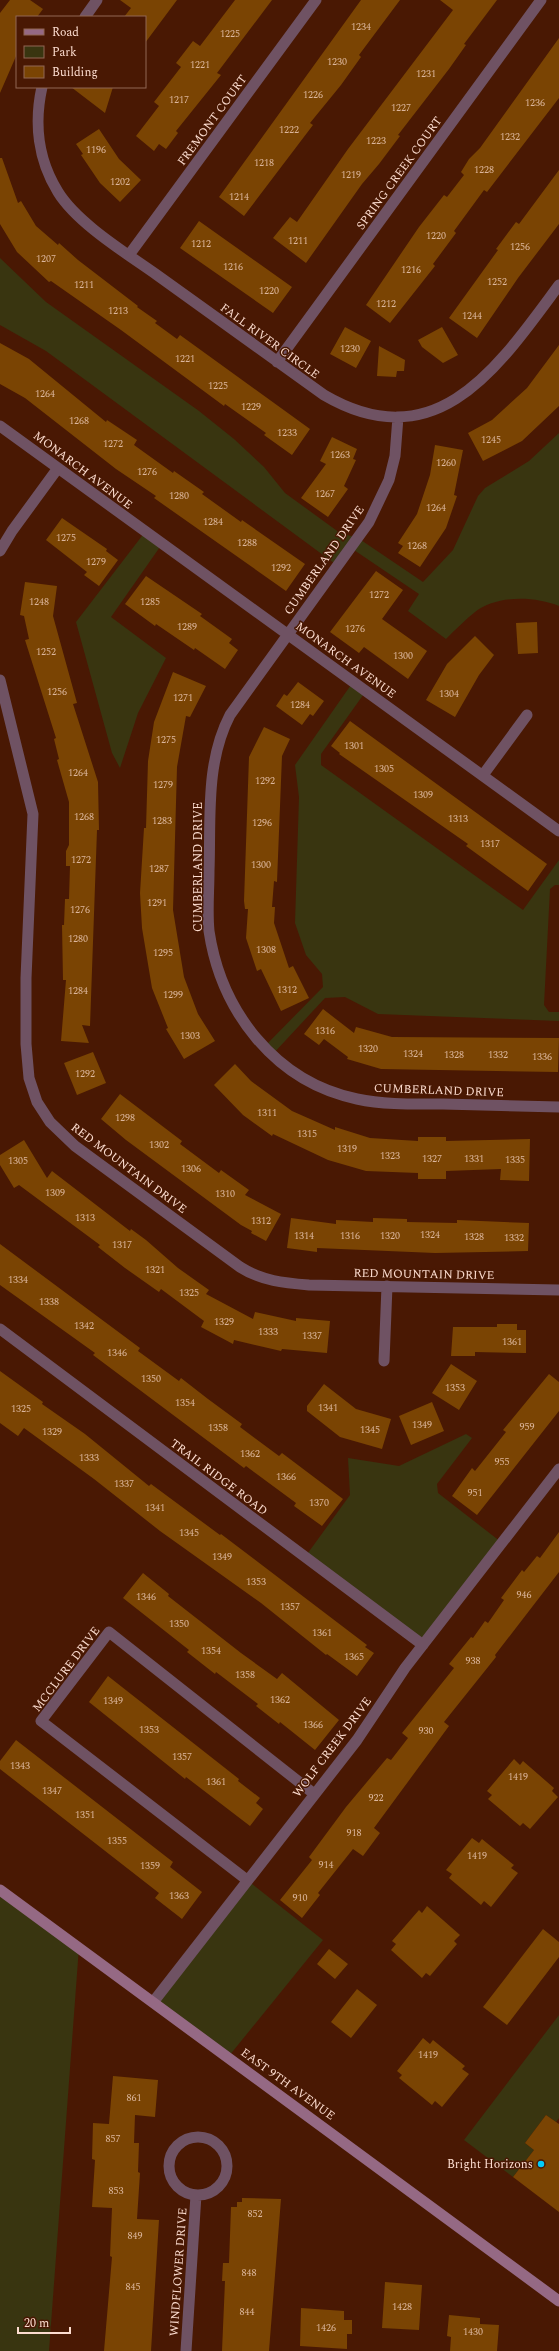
<svg xmlns="http://www.w3.org/2000/svg" width="559" height="2351" viewBox="0 0 559 2351" font-family="Spectral,serif">
<style>
.green{fill:#393510}
.building{fill:#7a4403}
.lines{fill:none;stroke-linecap:round;stroke-linejoin:round}
.minor{stroke:#6f5263;stroke-width:11}
.secondary{stroke:#956984;stroke-width:11}
.poi-dot{fill:#03cbf9;stroke:#491803;stroke-width:1.5}
.labels{text-anchor:middle;stroke-width:3;stroke-linejoin:round;paint-order:stroke}
.number-label{font-size:10px;fill:#dcb69c}
.street-label{font-size:12px;fill:#fcdccf;stroke:#491803}
.poi-label{font-size:12px;fill:#fcdccf;stroke:#491803;text-anchor:end}
</style>
<rect width="100%" height="100%" fill="#491803"/>
<!-- green -->
<path class="green" d="M0 258 46 302 199 411 234 439 264 467 285 493 340 533 358 538 423 582 453 550 478 496 485 488 529 461 559 433V606C534 596 497 595 475 612 465 620 455 630 446 639L408 611 419 594 351 548 338 566 46 351 0 325Z
M145 532 162 544 111 617 166 658 138 713 120 768 112 753 76 622Z
M353 682 366 691 321 754V765L523 910 559 860V885H555L550 889 544 1005 549 1012H559V1021L378 1014 345 997 325 998 272 1055 264 1047 323 987 322 974 306 955 295 923 299 797 295 765Z
M466 1434 472 1438 437 1484 438 1493 501 1542 423 1645 305 1557 350 1495 348 1458 399 1466Z
M247 1880 323 1940 229 2056 154 2001Z
M0 1890 79 1947 49 2351H0Z
M559 2015V2118L556 2122 546 2115 525 2143 534 2150 513 2177 464 2140Z"/>
<!-- building -->
<path class="building" d="M10 0H30L43 9 37 17H17V54L0 93V13Z
M120 0H177L145 43V17H124L131 8Z
M235 0H272L217 73 221 75 176 131 178 133 166 149 159 144 154 151 136 136 159 106 154 102 181 67 176 63 193 41 200 46Z
M361 0H400L359 55 361 57 341 85 310 123 313 125 244 216 219 197Z
M440 0H497L464 44 466 45 449 69 398 135 400 136 379 164 362 184 306 263 273 238 290 217 297 222 348 149 453 10Z
M559 38V98L487 192 484 190 454 231 456 233 433 264 435 266 390 323 366 305 419 227 444 195 447 197 464 175 461 172 469 159 480 148Z
M71 87H113L105 113Z
M99 129 119 159 141 180 120 202 100 183 81 155 83 154 76 144Z
M0 158H2L18 203 21 201 36 226 58 245 59 243 78 260 138 306 137 307 157 321 155 323 177 339 180 335 310 429 292 455 264 435 266 433 225 404 224 406 121 330 51 281 49 282 17 252 0 224Z
M559 170V224L518 278 477 338 449 318 498 250 496 249 516 222 519 224Z
M199 221 292 287 273 313 180 248Z
M345 327 371 341 356 368 330 354Z
M442 327 458 355 443 363 422 347 418 340Z
M0 343 29 359 106 422 107 420 137 440 134 445 173 473 174 471 204 492 202 494 241 522 242 520 305 564 286 591 154 498 156 496 116 469 25 398 0 384Z
M559 345V406L522 441 483 461 468 433 492 420 527 388Z
M379 346 405 360 404 371H397L396 377 377 376Z
M332 437 357 449 353 459 356 460 344 486 348 489 328 517 301 498 326 464 320 461Z
M435 445 463 450 454 495 457 496 446 528 420 567 398 553 403 546 398 543 417 514 430 475Z
M62 518 107 549 106 551 118 560 99 586 84 575 87 572 46 540Z
M376 571 403 590 382 619 427 651 408 679 364 647 359 653 330 632Z
M146 576 202 614 200 616 232 639 229 643 238 650 225 669 195 648 194 650 156 624 155 626 125 604Z
M25 582 57 586 53 616 77 703 73 704 98 782 99 830H97L90 1026 82 1025 89 1043 61 1041 66 980H63L62 925H64L65 899H69L70 866H66V851L69 845V802L57 760 59 759 54 739 56 738 25 640 29 639 24 616 20 615Z
M537 622 538 653 518 654 516 623Z
M475 636 494 655 479 675 455 717 426 700 447 664Z
M173 672 206 686 190 717 186 716 177 767 173 910 184 977 198 1014 215 1041 184 1059 166 1029 168 1028 152 988 142 928 140 893 144 828H146L148 761 154 722Z
M298 682 324 701 313 716 310 714 302 725 276 706 284 694 287 696Z
M350 721 547 864 528 891 466 846 468 844 339 754 340 753 331 746Z
M264 727 290 739 282 756 277 882 274 881 272 907H275L274 923 289 968 293 966 309 998 281 1011 261 969 257 971 246 938 248 909H245L244 901 249 757Z
M323 1009 354 1033 356 1027 392 1037 559 1038 558 1072 381 1069 347 1059 348 1057 324 1039 319 1045 304 1034Z
M93 1052 106 1083 77 1095 64 1063Z
M235 1064 251 1081 292 1111 335 1130V1127L370 1138 418 1141V1137H446V1141L530 1139 529 1181 500 1180 501 1169 446 1171V1179H418V1173L366 1171 328 1160 273 1134 272 1136 243 1115 214 1085Z
M120 1094 182 1141 180 1144 219 1173 221 1170 249 1190 245 1195 281 1214 266 1241 251 1233 252 1231 241 1225 126 1140 101 1119Z
M24 1140 47 1178 52 1171 130 1231 131 1229 146 1240 178 1268 209 1290 206 1294 253 1319 255 1312 296 1321V1318L330 1321 327 1353 282 1349 281 1351 234 1340 233 1344 201 1327 204 1321 161 1289 159 1292 125 1268 98 1247 100 1245 19 1185 14 1188 0 1165V1155Z
M291 1218 336 1224V1220L373 1222V1218L407 1219V1222L457 1223V1220L529 1223 528 1251 435 1253 317 1248V1252L287 1248Z
M0 1244 140 1348 138 1351 179 1381 181 1378 208 1399 242 1424 240 1427 279 1456 282 1453 343 1499 322 1526 294 1506 296 1503 246 1466 244 1468 93 1355 95 1353 0 1285Z
M497 1324H517V1330H526V1353L475 1352V1356H451L453 1327H497Z
M451 1364 477 1381 459 1410 432 1393Z
M0 1371 43 1402 42 1404 85 1434 149 1486 151 1484 220 1535 221 1534 367 1645 365 1647 374 1653 357 1676 327 1654 326 1655 261 1603 160 1531 94 1479 24 1428 18 1436 0 1423Z
M549 1374 559 1382V1411L477 1515 452 1496 472 1468 475 1471 506 1432 503 1430Z
M324 1384 356 1409 391 1419 382 1449 340 1437 307 1411V1406Z
M432 1402 444 1431 411 1445 399 1416Z
M559 1532V1572L495 1655 496 1657 444 1722 449 1726 374 1828 380 1833 363 1856 353 1849 318 1893 320 1895 302 1918 280 1900 312 1860 309 1857 346 1807 387 1758 391 1760 408 1738 402 1733 454 1668 449 1664 471 1637 473 1638 485 1621 488 1623 504 1600 501 1598 522 1570 524 1572 537 1556 540 1558Z
M143 1573 169 1594 168 1596 241 1653 277 1679 282 1673 339 1720 315 1750 280 1722 279 1724 256 1706 258 1704 216 1672 215 1674 187 1652 189 1650 123 1598Z
M108 1676 239 1779 238 1781 260 1798 256 1803 263 1809 250 1826 186 1777 185 1779 89 1702Z
M16 1740 173 1862 170 1867 202 1892 182 1919 155 1898 159 1893 0 1769V1761Z
M514 1759 520 1765 523 1761 554 1788 552 1791 558 1797 530 1829 523 1823 520 1826 488 1799 492 1795 487 1791Z
M472 1838 479 1843 482 1839 514 1865 511 1868 518 1873 491 1907 484 1901 481 1905 449 1878 452 1874 446 1870Z
M427 1906 460 1935 454 1941 457 1944 430 1976 426 1973 422 1978 391 1950 396 1944 392 1941 419 1910 422 1913Z
M543 1929 559 1942V1957L507 2025 483 2007Z
M329 1949 348 1964 335 1979 317 1964Z
M357 1989 377 2005 351 2038 331 2022Z
M423 2038 430 2044 433 2040 465 2066 462 2069 469 2074 442 2107 435 2101 432 2105 399 2078 402 2075 397 2071Z
M113 2076 158 2080 155 2117 135 2115 134 2143H139L138 2172 140 2173 137 2219 159 2220 151 2351H104L112 2257 110 2256 112 2208 92 2207 95 2160 92 2159 93 2123 109 2124Z
M546 2115 559 2124V2212L513 2177 534 2150 525 2143Z
M242 2198 281 2199 269 2351H222L225 2281H222L223 2263H229L231 2207H237V2202H242Z
M385 2282 422 2285 419 2330 382 2328Z
M301 2308 344 2311V2320H352V2334H347V2349L300 2346Z
M449 2315 480 2318V2324L499 2325 497 2351H450L451 2337 447 2336Z"/>
<g class="lines">
<!-- minor -->
<path class="minor" d="M85 17 97 0
M42 87C34 123 38 160 58 192 77 223 126 253 157 275 212 315 268 355 324 395 437 461 499 366 559 285
M129 255 316 0
M277 362 541 0
M398 417 395 456 389 480 369 522 230 715C205 763 211 819 209 871 209 891 207 911 209 931 221 1011 275 1082 357 1099 385 1105 414 1104 443 1104 482 1105 520 1106 559 1107
M0 426 559 831
M0 551 12 531 58 468
M0 680 33 814 26 978V1044L29 1078 37 1102 50 1122 75 1146 240 1267C262 1281 284 1283 309 1285L559 1290
M483 775 527 715
M0 1329 423 1645
M384 1361 387 1286
M247 1880 41 1721 109 1632 313 1793
M154 2001 357 1740 405 1668 559 1469
M169 2166a29 29 0 1 1 58 0a29 29 0 1 1-58 0Z
M186 2351 196 2195"/>
<!-- secondary -->
<path class="secondary" d="M0 1890 559 2301"/>
</g>
<!-- markers -->
<circle class="poi-dot" cx="541" cy="2164" r="4"/>
<g class="labels">
<!-- number labels -->
<g class="number-label">
<text x="361" y="30">1234</text>
<text x="230" y="37">1225</text>
<text x="337" y="65">1230</text>
<text x="200" y="68">1221</text>
<text x="426" y="77">1231</text>
<text x="313" y="98">1226</text>
<text x="179" y="103">1217</text>
<text x="535" y="106">1236</text>
<text x="401" y="111">1227</text>
<text x="289" y="133">1222</text>
<text x="510" y="140">1232</text>
<text x="376" y="144">1223</text>
<text x="96" y="153">1196</text>
<text x="264" y="166">1218</text>
<text x="484" y="173">1228</text>
<text x="351" y="178">1219</text>
<text x="120" y="185">1202</text>
<text x="239" y="200">1214</text>
<text x="436" y="239">1220</text>
<text x="298" y="244">1211</text>
<text x="201" y="247">1212</text>
<text x="520" y="250">1256</text>
<text x="46" y="262">1207</text>
<text x="233" y="270">1216</text>
<text x="411" y="273">1216</text>
<text x="497" y="285">1252</text>
<text x="84" y="288">1211</text>
<text x="269" y="294">1220</text>
<text x="386" y="307">1212</text>
<text x="118" y="314">1213</text>
<text x="472" y="319">1244</text>
<text x="350" y="352">1230</text>
<text x="185" y="362">1221</text>
<text x="218" y="389">1225</text>
<text x="45" y="397">1264</text>
<text x="251" y="410">1229</text>
<text x="79" y="424">1268</text>
<text x="287" y="436">1233</text>
<text x="491" y="443">1245</text>
<text x="113" y="447">1272</text>
<text x="340" y="458">1263</text>
<text x="446" y="466">1260</text>
<text x="147" y="475">1276</text>
<text x="325" y="497">1267</text>
<text x="179" y="499">1280</text>
<text x="436" y="511">1264</text>
<text x="213" y="525">1284</text>
<text x="66" y="541">1275</text>
<text x="247" y="546">1288</text>
<text x="417" y="549">1268</text>
<text x="96" y="565">1279</text>
<text x="281" y="571">1292</text>
<text x="379" y="598">1272</text>
<text x="39" y="605">1248</text>
<text x="150" y="605">1285</text>
<text x="187" y="630">1289</text>
<text x="355" y="632">1276</text>
<text x="46" y="655">1252</text>
<text x="403" y="659">1300</text>
<text x="57" y="695">1256</text>
<text x="449" y="697">1304</text>
<text x="183" y="701">1271</text>
<text x="300" y="708">1284</text>
<text x="166" y="743">1275</text>
<text x="354" y="749">1301</text>
<text x="384" y="772">1305</text>
<text x="78" y="776">1264</text>
<text x="265" y="784">1292</text>
<text x="163" y="788">1279</text>
<text x="423" y="798">1309</text>
<text x="84" y="820">1268</text>
<text x="458" y="822">1313</text>
<text x="162" y="824">1283</text>
<text x="262" y="826">1296</text>
<text x="490" y="847">1317</text>
<text x="81" y="863">1272</text>
<text x="261" y="868">1300</text>
<text x="159" y="872">1287</text>
<text x="157" y="906">1291</text>
<text x="80" y="913">1276</text>
<text x="78" y="942">1280</text>
<text x="266" y="953">1308</text>
<text x="163" y="956">1295</text>
<text x="287" y="993">1312</text>
<text x="78" y="994">1284</text>
<text x="173" y="998">1299</text>
<text x="325" y="1034">1316</text>
<text x="190" y="1039">1303</text>
<text x="368" y="1052">1320</text>
<text x="413" y="1057">1324</text>
<text x="454" y="1058">1328</text>
<text x="498" y="1058">1332</text>
<text x="542" y="1060">1336</text>
<text x="85" y="1077">1292</text>
<text x="267" y="1116">1311</text>
<text x="125" y="1121">1298</text>
<text x="307" y="1137">1315</text>
<text x="159" y="1148">1302</text>
<text x="347" y="1152">1319</text>
<text x="390" y="1159">1323</text>
<text x="432" y="1162">1327</text>
<text x="474" y="1162">1331</text>
<text x="515" y="1163">1335</text>
<text x="18" y="1164">1305</text>
<text x="191" y="1172">1306</text>
<text x="55" y="1196">1309</text>
<text x="225" y="1197">1310</text>
<text x="85" y="1221">1313</text>
<text x="261" y="1224">1312</text>
<text x="430" y="1238">1324</text>
<text x="304" y="1239">1314</text>
<text x="350" y="1239">1316</text>
<text x="390" y="1239">1320</text>
<text x="474" y="1240">1328</text>
<text x="514" y="1241">1332</text>
<text x="122" y="1248">1317</text>
<text x="155" y="1273">1321</text>
<text x="18" y="1283">1334</text>
<text x="189" y="1296">1325</text>
<text x="49" y="1305">1338</text>
<text x="224" y="1325">1329</text>
<text x="84" y="1329">1342</text>
<text x="268" y="1335">1333</text>
<text x="312" y="1339">1337</text>
<text x="512" y="1345">1361</text>
<text x="117" y="1356">1346</text>
<text x="151" y="1382">1350</text>
<text x="455" y="1391">1353</text>
<text x="185" y="1406">1354</text>
<text x="328" y="1411">1341</text>
<text x="21" y="1412">1325</text>
<text x="422" y="1428">1349</text>
<text x="527" y="1430">959</text>
<text x="218" y="1431">1358</text>
<text x="370" y="1433">1345</text>
<text x="52" y="1435">1329</text>
<text x="250" y="1457">1362</text>
<text x="89" y="1461">1333</text>
<text x="502" y="1465">955</text>
<text x="286" y="1480">1366</text>
<text x="124" y="1487">1337</text>
<text x="475" y="1496">951</text>
<text x="319" y="1506">1370</text>
<text x="155" y="1511">1341</text>
<text x="189" y="1536">1345</text>
<text x="222" y="1560">1349</text>
<text x="256" y="1585">1353</text>
<text x="524" y="1598">946</text>
<text x="146" y="1600">1346</text>
<text x="290" y="1610">1357</text>
<text x="179" y="1627">1350</text>
<text x="322" y="1636">1361</text>
<text x="211" y="1654">1354</text>
<text x="354" y="1660">1365</text>
<text x="473" y="1664">938</text>
<text x="245" y="1678">1358</text>
<text x="280" y="1703">1362</text>
<text x="113" y="1704">1349</text>
<text x="313" y="1728">1366</text>
<text x="149" y="1733">1353</text>
<text x="426" y="1734">930</text>
<text x="182" y="1760">1357</text>
<text x="20" y="1769">1343</text>
<text x="518" y="1780">1419</text>
<text x="216" y="1785">1361</text>
<text x="52" y="1794">1347</text>
<text x="376" y="1801">922</text>
<text x="85" y="1818">1351</text>
<text x="354" y="1836">918</text>
<text x="117" y="1844">1355</text>
<text x="477" y="1859">1419</text>
<text x="326" y="1868">914</text>
<text x="150" y="1869">1359</text>
<text x="179" y="1899">1363</text>
<text x="300" y="1901">910</text>
<text x="428" y="2058">1419</text>
<text x="134" y="2101">861</text>
<text x="113" y="2142">857</text>
<text x="116" y="2194">853</text>
<text x="255" y="2217">852</text>
<text x="135" y="2239">849</text>
<text x="249" y="2276">848</text>
<text x="133" y="2290">845</text>
<text x="402" y="2310">1428</text>
<text x="247" y="2315">844</text>
<text x="326" y="2331">1426</text>
<text x="473" y="2335">1430</text>
</g>
<!-- street labels -->
<g class="street-label">
<text transform="translate(212 120) rotate(-54)" y="4">FREMONT COURT</text>
<text transform="translate(399 173) rotate(-54)" y="4">SPRING CREEK COURT</text>
<text transform="translate(270 341) rotate(36)" y="4">FALL RIVER CIRCLE</text>
<text transform="translate(83 470) rotate(37)" y="4">MONARCH AVENUE</text>
<text transform="translate(324 560) rotate(-55)" y="4">CUMBERLAND DRIVE</text>
<text transform="translate(346 660) rotate(36)" y="4">MONARCH AVENUE</text>
<text transform="translate(198 867) rotate(-90)" y="4">CUMBERLAND DRIVE</text>
<text transform="translate(439 1090) rotate(2)" y="4">CUMBERLAND DRIVE</text>
<text transform="translate(129 1168) rotate(37)" y="4">RED MOUNTAIN DRIVE</text>
<text transform="translate(424 1274) rotate(1)" y="4">RED MOUNTAIN DRIVE</text>
<text transform="translate(219 1477) rotate(37)" y="4">TRAIL RIDGE ROAD</text>
<text transform="translate(66 1669) rotate(-53)" y="4">MCCLURE DRIVE</text>
<text transform="translate(332 1747) rotate(-53)" y="4">WOLF CREEK DRIVE</text>
<text transform="translate(288 2084) rotate(36)" y="4">EAST 9TH AVENUE</text>
<text transform="translate(178 2272) rotate(-86)" y="4">WINDFLOWER DRIVE</text>
</g>
<!-- poi labels -->
<g class="poi-label">
<text x="533" y="2168">Bright Horizons</text>
</g>
</g>
<!-- legend -->
<rect x="16" y="16" width="130" height="72" fill="#491803" stroke="#916655"/>
<rect x="24" y="29" width="20" height="6" fill="#956984" stroke="#916655"/>
<text x="52" y="36" font-size="12" fill="#fcdccf">Road</text>
<rect x="24" y="46" width="20" height="12" fill="#393510" stroke="#916655"/>
<text x="52" y="56" font-size="12" fill="#fcdccf">Park</text>
<rect x="24" y="66" width="20" height="12" fill="#7a4403" stroke="#916655"/>
<text x="52" y="76" font-size="12" fill="#fcdccf">Building</text>
<!-- scale -->
<path d="M18 2327v6h52v-6" fill="none" stroke="#fcdccf" stroke-width="2"/>
<text x="24" y="2327" font-size="12" fill="#fcdccf" stroke="#491803" stroke-width="3" paint-order="stroke">20 m</text>
</svg>
